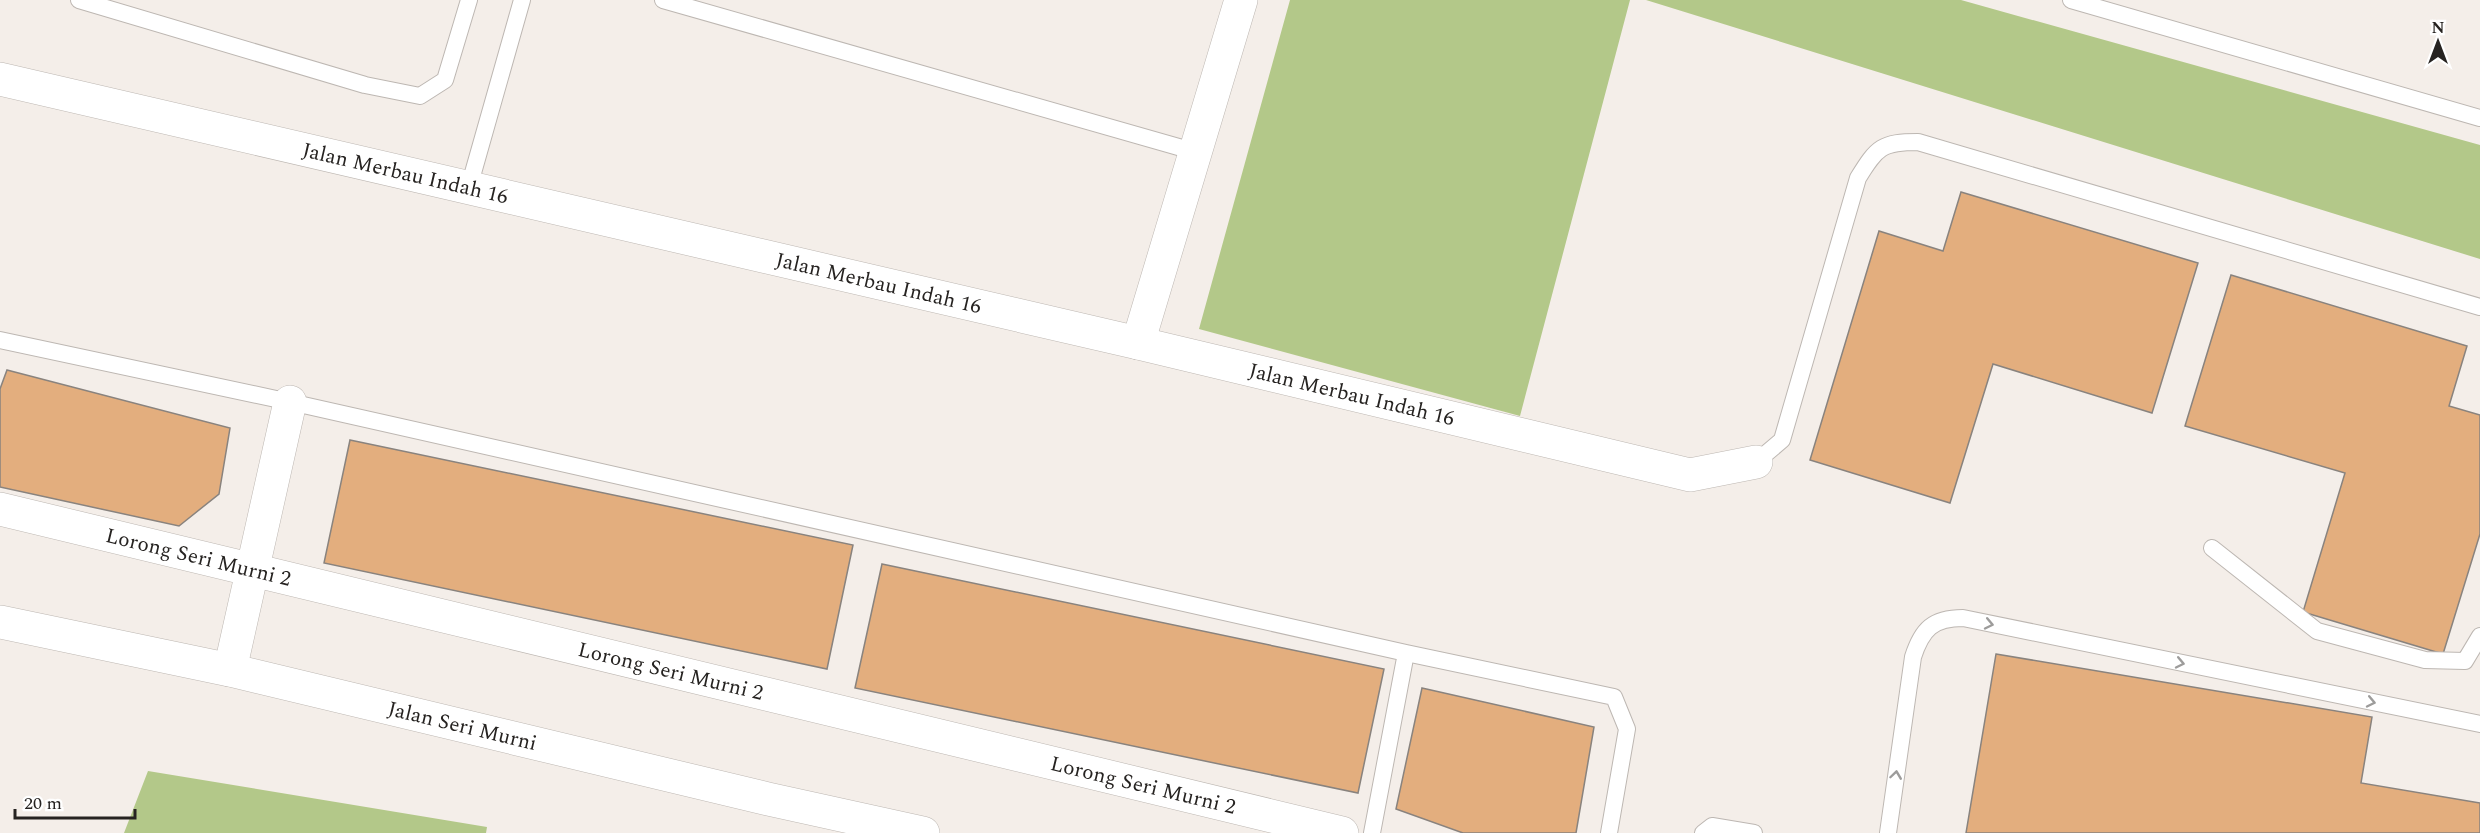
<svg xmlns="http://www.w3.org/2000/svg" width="2480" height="833" viewBox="0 0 2480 833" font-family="Spectral,serif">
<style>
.green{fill:#b3c889}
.building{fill:#e3ae7e;stroke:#89837e;stroke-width:1.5}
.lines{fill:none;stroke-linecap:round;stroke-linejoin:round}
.lane-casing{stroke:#bdb7b2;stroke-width:18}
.street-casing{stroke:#bdb7b2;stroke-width:34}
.secondary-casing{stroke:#bdb7b2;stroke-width:34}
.lane{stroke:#fff;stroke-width:16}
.street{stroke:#fff;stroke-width:33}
.secondary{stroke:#fff;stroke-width:33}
.oneway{stroke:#9d9c9b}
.labels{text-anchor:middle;stroke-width:6;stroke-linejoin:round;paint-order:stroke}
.street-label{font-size:21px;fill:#262321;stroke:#fff}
</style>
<rect width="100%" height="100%" fill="#f4eee9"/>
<!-- green -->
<path class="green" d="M1290 0H1630L1520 416 1199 329Z
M1646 0H1961L2480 145V259Z
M148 771 487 827 486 833H124Z"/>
<!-- building -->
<path class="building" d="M1961 192 2198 263 2152 413 1993 364 1950 503 1810 460 1879 231 1943 251Z
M2231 275 2467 346 2449 406 2480 415V534L2443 654 2303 612 2345 473 2185 426Z
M7 370 230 428 219 494 179 526 0 487V389Z
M350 440 853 545 827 669 324 563Z
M882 564 1384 669 1358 793 855 688Z
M1996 654 2372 717 2361 783 2480 803V833H1966Z
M1422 688 1594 727 1576 833H1463L1396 809Z"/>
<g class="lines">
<!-- lane casing -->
<g class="lane-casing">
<path id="lane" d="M79 0 365 85 420 96 445 80 469 0
M663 0 1196 152
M2071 0 2480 118
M469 187 522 0
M0 340 290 402 1406 653 1614 697 1627 729 1609 833
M1756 462 1782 440 1858 178C1877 147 1882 142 1918 142L2480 307
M2212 548 2317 631 2425 660 2465 661 2480 636
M1372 833 1406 653
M1703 833 1712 826 1754 833
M1888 833 1913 657C1922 629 1933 618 1963 618L2480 724"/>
</g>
<!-- street casing -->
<g class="street-casing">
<g id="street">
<path id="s1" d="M0 79 1138 343 1690 475 1756 462"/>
<path d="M1138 343 1241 0"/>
<path id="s2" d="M0 509 1342 833"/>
<path d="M230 670 290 402"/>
</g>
</g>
<!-- secondary casing -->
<g class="secondary-casing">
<g id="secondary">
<path id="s3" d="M0 622 230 670 768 799 923 833"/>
</g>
</g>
<!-- lane -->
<use href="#lane" class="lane"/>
<!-- street -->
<use href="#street" class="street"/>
<!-- secondary -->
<use href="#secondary" class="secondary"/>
</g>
<!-- one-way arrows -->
<defs><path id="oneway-chevron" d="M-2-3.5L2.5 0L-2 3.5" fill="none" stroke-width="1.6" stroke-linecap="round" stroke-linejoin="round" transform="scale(1.5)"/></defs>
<g class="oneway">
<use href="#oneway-chevron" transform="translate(1989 624) rotate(12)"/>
<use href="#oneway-chevron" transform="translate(2180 663) rotate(12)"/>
<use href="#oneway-chevron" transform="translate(2371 702) rotate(12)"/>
<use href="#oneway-chevron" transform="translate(1896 775) rotate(-82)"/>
</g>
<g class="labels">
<!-- street labels -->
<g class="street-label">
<text dy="7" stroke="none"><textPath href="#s1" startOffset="416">Jalan Merbau Indah 16</textPath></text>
<text dy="7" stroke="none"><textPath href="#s1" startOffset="902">Jalan Merbau Indah 16</textPath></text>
<text dy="7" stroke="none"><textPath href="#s1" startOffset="1388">Jalan Merbau Indah 16</textPath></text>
<text dy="7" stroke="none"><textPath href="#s2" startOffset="204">Lorong Seri Murni 2</textPath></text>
<text dy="7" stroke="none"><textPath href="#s2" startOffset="690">Lorong Seri Murni 2</textPath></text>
<text dy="7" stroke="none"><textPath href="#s3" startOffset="474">Jalan Seri Murni</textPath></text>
<text dy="7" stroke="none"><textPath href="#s2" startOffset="1176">Lorong Seri Murni 2</textPath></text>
</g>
</g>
<!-- north arrow -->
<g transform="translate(2438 42)" stroke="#ffffff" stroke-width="4.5" paint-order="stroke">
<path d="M0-4.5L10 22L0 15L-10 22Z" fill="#262321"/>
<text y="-9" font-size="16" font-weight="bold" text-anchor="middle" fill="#262321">N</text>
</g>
<!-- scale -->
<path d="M15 809v9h120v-9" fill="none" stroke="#262321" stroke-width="3"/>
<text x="24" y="809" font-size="18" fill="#262321" stroke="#ffffff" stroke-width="4.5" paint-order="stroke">20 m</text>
</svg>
